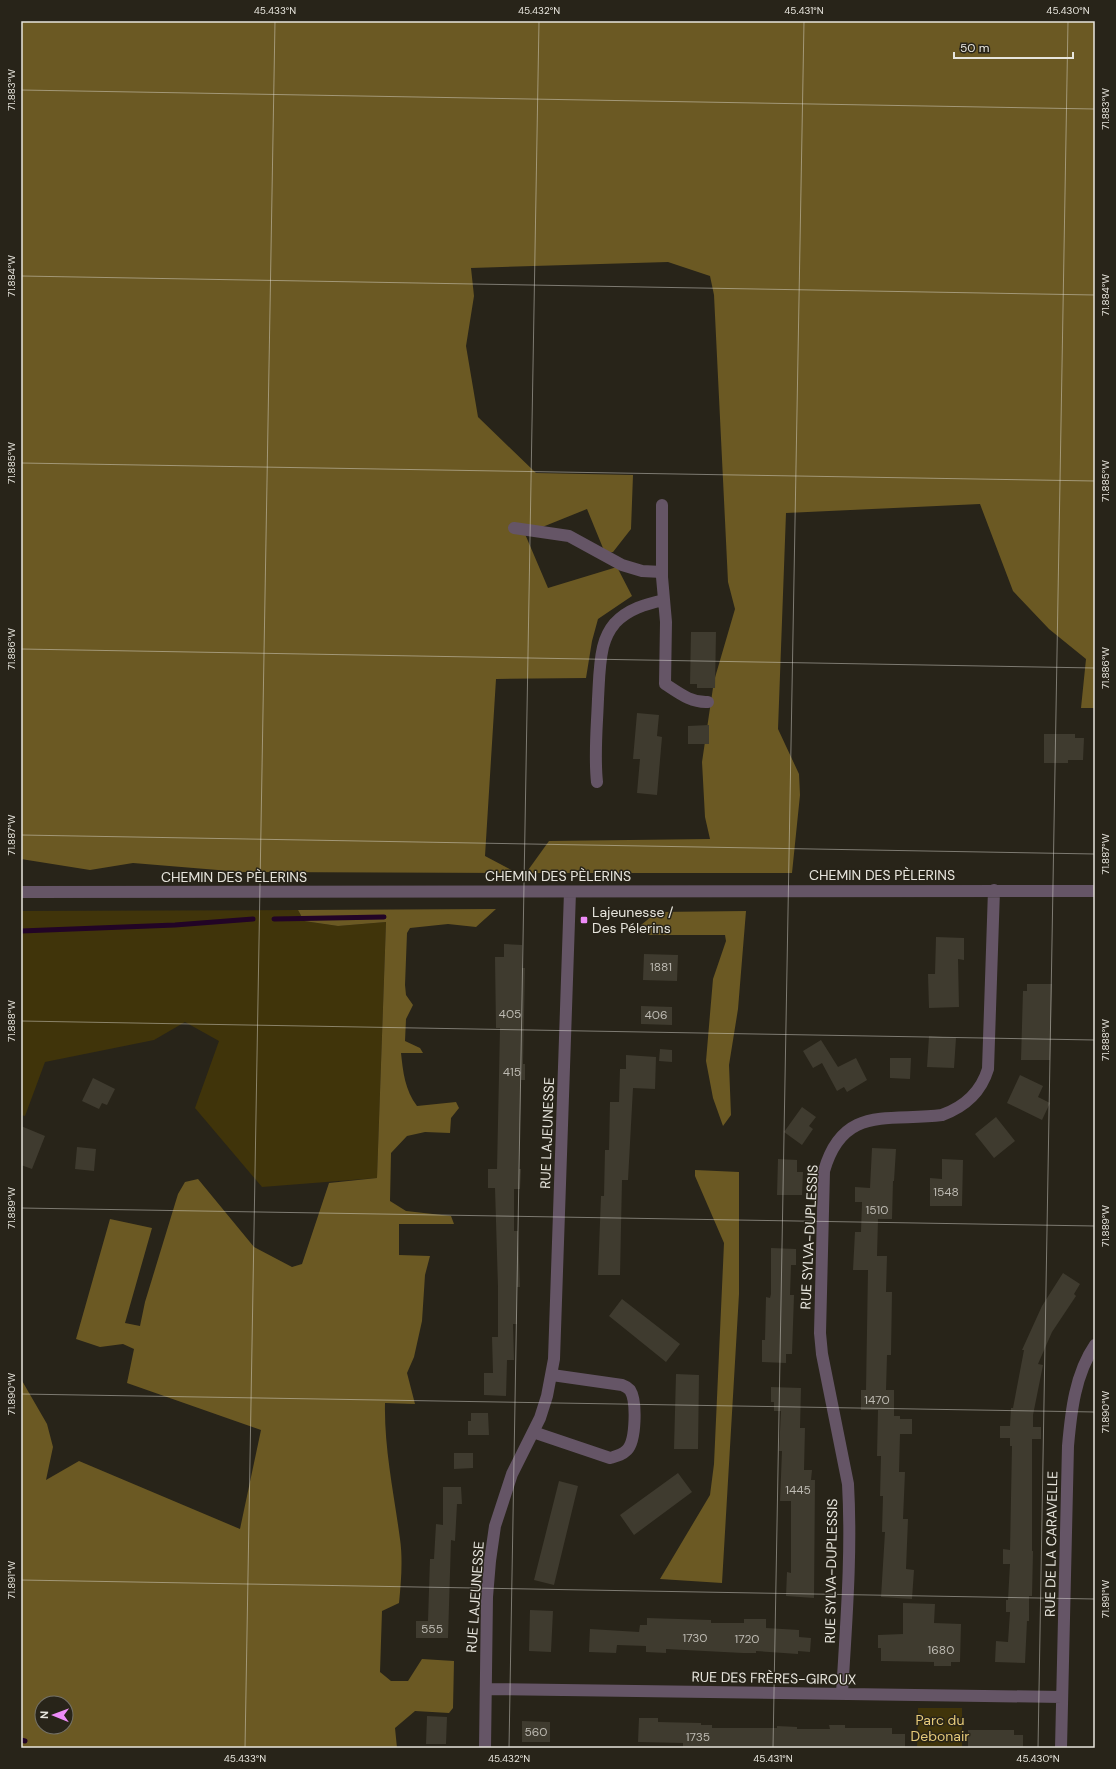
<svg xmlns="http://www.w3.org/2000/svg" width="1116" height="1769" viewBox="0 0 1116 1769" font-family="'DM Sans',sans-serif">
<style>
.green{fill:#40340a}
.forest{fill:#6b5923;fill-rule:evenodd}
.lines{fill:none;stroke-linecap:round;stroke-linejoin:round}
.stream{stroke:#220426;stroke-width:5}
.building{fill:#3f3b2f}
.minor{stroke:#655566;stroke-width:12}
.ticks{fill:none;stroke:#e7e5dd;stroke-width:1;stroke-opacity:0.45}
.poi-dot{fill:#ee8cf8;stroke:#282419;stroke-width:1.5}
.labels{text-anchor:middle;stroke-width:3;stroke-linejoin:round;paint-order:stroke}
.number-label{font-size:12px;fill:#bdbab2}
.street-label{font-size:14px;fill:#e7e5dd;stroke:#282419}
.poi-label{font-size:14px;fill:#e7e5dd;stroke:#282419;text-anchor:start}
.park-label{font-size:14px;fill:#e6ca79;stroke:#282419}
.neatline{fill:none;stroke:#e7e5dd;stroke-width:1.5}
.ticks-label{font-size:10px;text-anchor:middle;fill:#e7e5dd}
</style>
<rect width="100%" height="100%" fill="#282419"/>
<!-- green -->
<path class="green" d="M298 910 304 921 338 926 386 922 377 1178 262 1187 195 1108 219 1041 185 1022 154 1040 45 1062 25 1116 21 1115V911Z
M918 1708H962V1748H917Z"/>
<!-- forest -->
<path class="forest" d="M21 21H1095V708H1081L1086 659 1049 629 1013 591 980 504 786 513 778 729 799 774 800 795 792 873H526L549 841 710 839 705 817 702 762 714 681 735 609 728 582 714 295 710 276 668 262 471 268 474 296 466 346 478 417 536 473 633 475 631 529 613 552 605 553 587 509 525 534 548 588 617 567 632 596 598 619 592 641 586 678 496 679 485 856 517 873 242 872 133 863 90 870 21 859Z
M496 909 476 927 448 924 410 928 407 933 405 985 406 995 413 1005 406 1019 405 1041 420 1048 423 1053H401C403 1072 405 1090 417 1106L456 1102 459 1108 451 1118 450 1133 425 1132 407 1136 391 1153 390 1201 406 1211 451 1216 454 1224H399V1255L430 1256 425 1275 422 1321 414 1357 407 1373 415 1404 385 1403C384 1448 394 1494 400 1539 403 1560 401 1583 399 1603L382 1611 380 1672 391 1681H408L422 1659 454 1661 453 1708 449 1713 415 1711 395 1728 397 1748H21V1379L47 1424 53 1447 46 1480 79 1461 240 1529 261 1430 127 1383 134 1349 123 1344 100 1347 76 1339 110 1219 152 1228 125 1323 140 1326 145 1302 178 1194 185 1182 198 1179 254 1247 292 1267 302 1264 329 1183 377 1178 386 922 338 926 304 921 298 910ZM42 1703H66V1727H42Z
M746 911 738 1009 729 1065 731 1115 723 1126 713 1098 706 1061 713 979 726 941 725 935H649L641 925 657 912Z
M695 1170 739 1172V1294L722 1583 660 1579 710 1495 714 1464 724 1243 695 1176Z"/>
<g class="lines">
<!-- stream -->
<path class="stream" d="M274 919 384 917
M21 931 175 925 253 919
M21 1740 25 1741"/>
</g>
<!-- building -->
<path class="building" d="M691 632H716L715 688H697V684H690Z
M637 713 659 715 657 736 662 737 657 795 637 793 640 759H633Z
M709 725V744H688V726Z
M1044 734H1075V738H1084L1083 760H1068V763H1044Z
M936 937 964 938V960L958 959 959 1007 929 1008 928 974H935Z
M504 944 522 945V968H525L523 1064H525V1080H521L519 1169H521L520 1189H514V1231H518L520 1287H517V1324H513L514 1360H507L506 1396 484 1395V1373H493L492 1337H498V1287L495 1188H488V1169H497L500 1028H496L495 957H504Z
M644 954 678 955 677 981 643 980Z
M1027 984H1052L1050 1060H1021L1023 991H1027Z
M641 1006 672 1007V1025L641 1024Z
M929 1036 956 1038 954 1068 927 1067Z
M821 1040 838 1067 856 1058 867 1080 847 1092 844 1087 837 1091 822 1063 813 1068 803 1051Z
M660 1049 672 1050V1062L659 1061Z
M626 1055 656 1057 655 1089 633 1088 628 1180H622L620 1275H598L601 1196H604L605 1150H609L610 1102H619L620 1069H626Z
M890 1058H911L910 1079 890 1078Z
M1020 1075 1043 1086 1038 1097 1050 1103 1042 1120 1007 1103Z
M93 1078 115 1089 107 1105 102 1103 99 1109 82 1101Z
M802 1107 816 1117 809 1126 813 1129 802 1145 784 1132Z
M996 1117 1015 1141 994 1158 975 1134Z
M21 1126 45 1136 32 1169 21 1165Z
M77 1147 96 1149 94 1171 75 1169Z
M872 1148 896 1149 894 1181H893L892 1219H878L877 1256H887L886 1292H892L891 1355H887L886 1390H894V1416H900V1419H912V1434H900L899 1472H905L903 1519H908L906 1569 914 1570 912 1599 881 1597 885 1532H882L883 1496H880L881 1456H877L878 1410H861V1390H866L868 1270H853L855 1232H861L862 1202H855V1187L870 1188Z
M778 1159 797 1160V1172H803L802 1195H777Z
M942 1159 963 1160 962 1206H930V1178L942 1179Z
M771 1248 796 1249V1265H791L790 1295H794L792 1354H786V1363L762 1362V1340H765L766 1297 770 1298 771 1294Z
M1063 1273 1080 1284 1074 1294 1076 1296 1052 1332 1038 1364 1043 1365 1033 1415V1427H1041V1439H1032V1551H1033L1032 1596H1029V1621H1027L1025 1663 995 1662 996 1641 1008 1642 1010 1612H1006V1600H1008L1010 1564H1003V1549L1010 1550 1012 1446H1010V1438H1000V1426H1010L1011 1408H1013L1024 1350H1022L1042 1306Z
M622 1299 680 1344 666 1362 609 1316Z
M676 1374 699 1375 698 1449H674Z
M771 1387 801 1388 800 1428H805L804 1470H812L811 1480H815L814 1598 786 1596 787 1572 791 1573V1501H780L782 1451H779L781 1411H774V1402H771Z
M471 1413H488L489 1435H468V1421H471Z
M454 1453H473V1468L454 1469Z
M678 1473 692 1492 634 1535 620 1515Z
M559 1481 578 1486 554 1585 534 1580Z
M443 1487H461L462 1504H457L455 1541 451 1540 448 1638H416V1621H428L430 1559H434L436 1524 443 1525Z
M903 1603 935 1604 934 1623 961 1624 960 1662H951V1666H934V1662L881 1661V1648H878V1635L903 1634Z
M530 1610 553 1611 551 1652 529 1651Z
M647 1618 711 1620V1623H744V1619H766V1628L799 1630V1637L811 1638 810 1652 798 1651V1654L756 1651V1653H743L666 1649V1653L646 1652V1646L617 1645 616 1653 589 1652 590 1629 639 1632 640 1625H647Z
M427 1716 447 1717 446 1744H426Z
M639 1718H658V1722L701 1723V1725H712V1728H777V1726L797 1727V1729H830L829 1725H845V1728H892V1734H905V1748H683V1743L638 1742Z
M522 1721 550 1722V1742H522Z
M968 1730H1014V1735H1023V1748H968Z"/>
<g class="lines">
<!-- minor -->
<path class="minor" d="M662 505V577L666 622 665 684C679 693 691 703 708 702
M514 528 569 536 622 565 642 571 662 572
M597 782C594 755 597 727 598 699 599 682 599 664 603 647 605 639 609 630 615 623 628 609 646 604 664 600
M21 892 1095 891
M533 1432 610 1458C617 1456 622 1455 627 1450 636 1441 637 1401 630 1390 628 1388 625 1386 622 1385L552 1375
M486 1689 1062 1697
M842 1694C846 1624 852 1554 848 1484L822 1354 820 1333 824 1171C843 1104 889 1122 942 1115 964 1107 981 1092 988 1069L994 890
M485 1748 487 1597 490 1561 495 1526 512 1474 540 1418 547 1396 554 1359 570 892
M1061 1748 1068 1446C1071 1412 1075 1374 1095 1345"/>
</g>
<!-- ticks -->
<path class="ticks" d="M21 90 1095 109M21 276 1095 295M21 463 1095 481M21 649 1095 668M21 835 1095 854M21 1021 1095 1040M21 1208 1095 1226M21 1394 1095 1412M21 1580 1095 1599M245 1748 275 21M509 1748 539 21M773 1748 804 21M1038 1748 1068 21"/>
<!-- markers -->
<rect class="poi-dot" x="580" y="916" width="8" height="8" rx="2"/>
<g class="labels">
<!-- number labels -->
<g class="number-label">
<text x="661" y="971">1881</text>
<text x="510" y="1018">405</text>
<text x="656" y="1019">406</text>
<text x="512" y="1076">415</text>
<text x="946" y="1196">1548</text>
<text x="877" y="1214">1510</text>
<text x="877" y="1404">1470</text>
<text x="798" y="1494">1445</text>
<text x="432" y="1633">555</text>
<text x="695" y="1642">1730</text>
<text x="747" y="1643">1720</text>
<text x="941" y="1654">1680</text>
<text x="536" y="1736">560</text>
<text x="698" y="1741">1735</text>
</g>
<!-- street labels -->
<g class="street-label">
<text x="882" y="880">CHEMIN DES PÈLERINS</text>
<text x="558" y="881">CHEMIN DES PÈLERINS</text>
<text x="234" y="882">CHEMIN DES PÈLERINS</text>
<text transform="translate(547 1133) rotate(-88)" y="5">RUE LAJEUNESSE</text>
<text transform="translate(809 1237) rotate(-87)" y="5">RUE SYLVA-DUPLESSIS</text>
<text transform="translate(1051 1544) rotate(-89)" y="5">RUE DE LA CARAVELLE</text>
<text transform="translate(831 1571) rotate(-89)" y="5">RUE SYLVA-DUPLESSIS</text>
<text transform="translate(475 1597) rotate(-86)" y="5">RUE LAJEUNESSE</text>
<text transform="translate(774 1678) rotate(1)" y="5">RUE DES FRÈRES-GIROUX</text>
</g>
<!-- poi labels -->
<g class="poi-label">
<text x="592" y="917">Lajeunesse /<tspan x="592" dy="16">Des Pélerins</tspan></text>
</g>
<!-- park labels -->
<g class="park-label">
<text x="940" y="1725">Parc du<tspan x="940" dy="16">Debonair</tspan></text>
</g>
</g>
<!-- border -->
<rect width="1116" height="1769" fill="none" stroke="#282419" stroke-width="44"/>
<!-- north arrow -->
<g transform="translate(54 1715) rotate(271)"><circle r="19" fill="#282419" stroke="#747167"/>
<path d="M0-3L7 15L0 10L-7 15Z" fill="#ee8cf8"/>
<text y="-6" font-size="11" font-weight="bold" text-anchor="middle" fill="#e7e5dd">N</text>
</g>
<!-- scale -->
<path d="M954 52v6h119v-6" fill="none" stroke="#e7e5dd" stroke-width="2"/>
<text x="960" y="52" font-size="12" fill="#e7e5dd" stroke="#282419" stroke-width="3" paint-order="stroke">50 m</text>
<rect x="22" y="22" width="1072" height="1725" class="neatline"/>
<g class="ticks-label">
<text x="275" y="14">45.433°N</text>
<text x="539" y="14">45.432°N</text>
<text x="804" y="14">45.431°N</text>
<text x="1068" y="14">45.430°N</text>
<text transform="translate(11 90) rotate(-90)" y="4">71.883°W</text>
<text transform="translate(1105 109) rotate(-90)" y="4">71.883°W</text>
<text transform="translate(11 276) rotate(-90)" y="4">71.884°W</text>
<text transform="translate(1105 295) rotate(-90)" y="4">71.884°W</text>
<text transform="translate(11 463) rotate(-90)" y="4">71.885°W</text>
<text transform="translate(1105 481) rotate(-90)" y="4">71.885°W</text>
<text transform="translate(11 649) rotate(-90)" y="4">71.886°W</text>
<text transform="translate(1105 668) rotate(-90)" y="4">71.886°W</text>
<text transform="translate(11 835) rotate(-90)" y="4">71.887°W</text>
<text transform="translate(1105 854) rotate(-90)" y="4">71.887°W</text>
<text transform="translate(11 1021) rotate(-90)" y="4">71.888°W</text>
<text transform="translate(1105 1040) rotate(-90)" y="4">71.888°W</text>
<text transform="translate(11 1208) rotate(-90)" y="4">71.889°W</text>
<text transform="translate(1105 1226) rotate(-90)" y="4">71.889°W</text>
<text transform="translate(11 1394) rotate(-90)" y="4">71.890°W</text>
<text transform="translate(1105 1412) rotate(-90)" y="4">71.890°W</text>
<text transform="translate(11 1580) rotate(-90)" y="4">71.891°W</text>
<text transform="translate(1105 1599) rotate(-90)" y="4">71.891°W</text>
<text x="245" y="1762">45.433°N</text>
<text x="509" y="1762">45.432°N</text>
<text x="773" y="1762">45.431°N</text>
<text x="1038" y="1762">45.430°N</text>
</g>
</svg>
